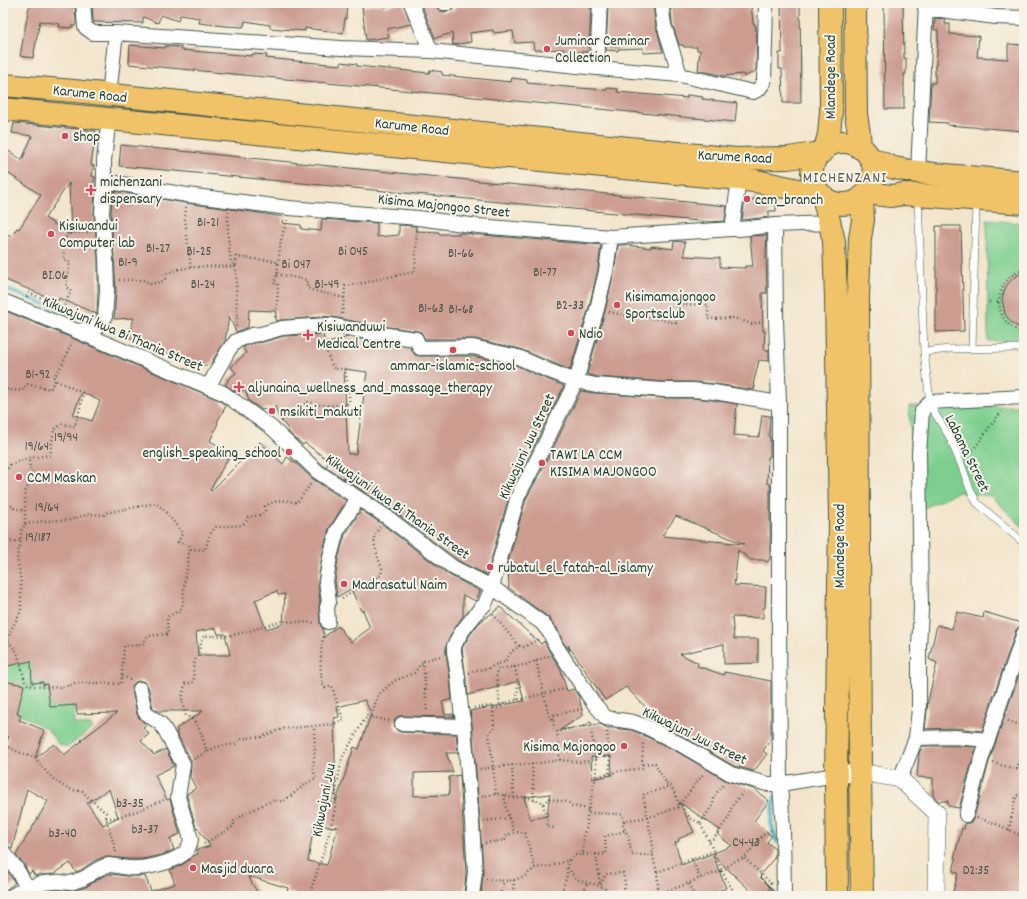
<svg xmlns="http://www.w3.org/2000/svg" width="1027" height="899" viewBox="0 0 1027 899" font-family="Dekko,sans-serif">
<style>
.green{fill:#7ecf8f;stroke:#4e8662}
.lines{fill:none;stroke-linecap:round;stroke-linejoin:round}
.stream{stroke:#49b6c5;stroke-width:4}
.building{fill:#cc9c91;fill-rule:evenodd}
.service-casing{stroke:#3f564b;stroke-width:8}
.minor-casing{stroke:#3f564b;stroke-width:16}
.tertiary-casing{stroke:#3f564b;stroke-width:18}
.primary-casing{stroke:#3f564b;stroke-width:24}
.path{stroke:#3f564b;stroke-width:2.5;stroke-dasharray:1 3;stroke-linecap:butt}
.service{stroke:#fff;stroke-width:7}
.minor{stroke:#fff;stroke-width:14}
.tertiary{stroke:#fff;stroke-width:17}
.primary{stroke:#f0c369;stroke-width:22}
.poi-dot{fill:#d1495b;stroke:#f7f3e8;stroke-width:1.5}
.labels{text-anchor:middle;stroke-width:4;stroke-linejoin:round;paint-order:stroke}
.number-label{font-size:13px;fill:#4a554b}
.poi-label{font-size:15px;fill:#1f3d34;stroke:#f7f3e8;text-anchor:start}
.street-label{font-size:15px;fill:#1f3d34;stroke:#f7f3e8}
.neighbourhood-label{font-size:16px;letter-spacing:1px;fill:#5c5e55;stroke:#f7f3e8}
</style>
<rect width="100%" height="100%" fill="#f7f3e8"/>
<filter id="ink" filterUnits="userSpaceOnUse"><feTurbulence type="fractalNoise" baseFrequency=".025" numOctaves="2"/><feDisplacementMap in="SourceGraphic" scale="8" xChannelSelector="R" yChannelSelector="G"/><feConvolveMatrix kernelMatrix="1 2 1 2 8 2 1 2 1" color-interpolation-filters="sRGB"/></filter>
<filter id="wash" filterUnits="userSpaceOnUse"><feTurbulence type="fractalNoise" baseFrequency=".012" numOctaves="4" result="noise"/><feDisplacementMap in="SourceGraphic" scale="16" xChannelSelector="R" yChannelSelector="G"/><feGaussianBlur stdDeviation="0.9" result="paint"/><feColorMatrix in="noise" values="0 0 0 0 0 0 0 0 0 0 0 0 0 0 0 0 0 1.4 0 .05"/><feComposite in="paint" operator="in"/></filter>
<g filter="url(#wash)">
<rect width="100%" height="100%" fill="#f3e5cc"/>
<!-- green -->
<path class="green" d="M987 220 1024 223V341H988Z
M909 406H1023L1024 412V528L991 496 958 492 916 512Z
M21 637 74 689V724L91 725 93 728 68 747 58 744 47 729 20 714 3 709V652Z"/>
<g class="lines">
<!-- stream -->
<path class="stream" d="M3 288 93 323
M775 796 771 823 777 842"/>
</g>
<g id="blocks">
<!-- building -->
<path class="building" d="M31 3H75L76 23 75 26H71V28L59 27 60 24 40 21 33 58 20 56 29 7 30 8Z
M92 3H347L346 19 345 18 343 33 305 28V31L270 28V25L245 21 244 26H243V27L225 26 199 23 200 18 180 15 178 21 161 15 158 23 143 17V23L93 22Z
M403 3 411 24 387 29 389 37 366 40 362 7 383 4 384 7Z
M424 3H436L437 8 440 11 444 12 453 10 456 7V3H591L589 50V52H564V49L534 50 533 42 515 43 513 31 494 33 493 30 470 33 471 42 453 45 452 33 435 38 421 4Z
M608 3H654V12L656 26 663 52 643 53V48L618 49V51L606 50Z
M671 3H751L753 24H755L757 38 756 70 754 72 744 77 743 74 723 76 698 70 700 50H697V47H684L683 45H679L672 23 671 11Z
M781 3H800L801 103H783L782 69H779V53H782Z
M884 3H903L904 58H906V74H904V109H885Z
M935 18 945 19V24H950V34L979 36 977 57 1008 59V44L1024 45V131L947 125 948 123 929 122 931 83H935V65H936L938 39V30H934Z
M130 45 165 48 166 46 181 47V50L252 56V54L267 55 266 58 306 62 341 65V62L357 64V66L429 73 430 70 442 72V75L511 82 512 78 527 80V83L567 87 607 90V88L618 89 617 92 687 98V95L703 97 702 99 737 103 735 122 129 64Z
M14 123 78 129 96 131 91 165 94 166 92 176 95 177 94 184H95L94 214 98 259V291L97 314 59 298 58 301 3 279V232L11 237 17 228 19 229 41 195 3 170V147L22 160 32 136 12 133ZM69 183 71 235 45 218Z
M121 145 727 206 725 221 709 222 154 169 119 166Z
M113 191 186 203 260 213 283 217 282 223 301 225V229L321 231 322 219 377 223V237L399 235V225L416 226V231L439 232V234H459V233H465L472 234V235H482L601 245 598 269 589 307 570 370 520 349 475 339H425L421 332 417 331 368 324 332 317 319 316 320 317 281 320 276 321V311L249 310 248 327 236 332 229 316 225 341 221 347 211 363 202 367 164 352 165 350 144 343 128 337 134 318 114 319 116 291 114 257 111 213 112 193Z
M754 198 776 199V211H769V217L742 220 745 199 754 200Z
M936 226H961L964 331 936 332Z
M767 235 766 252 767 293H762L763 331H765L764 350H769V361L759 360 753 385H755L754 390 715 384 694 382H664L597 377 587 374 605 311 614 273 618 245H626L651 248V246L673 249 674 241 685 242 684 256 720 258V267L745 268V266H753L750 236Z
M1024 271V330L1015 325 1010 321 1005 314 1002 299 1004 291 1007 285 1012 279Z
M3 310 62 334 219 400 226 406 217 422 218 423 210 441 231 453 210 490 211 491 260 442 283 464 287 457 298 465 313 479 346 501 329 529 322 556 318 582 320 601 319 607 320 623 321 626 323 629V638L338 626 351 642 370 628 363 610 361 611 351 589 337 597 335 581 338 559 345 535 361 510 382 524 449 575 480 591 476 601 463 595V616L451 634 446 646V653L450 678 452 699 442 702 445 715 453 714 454 717 402 716H398L395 719 394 723 395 728 398 731 401 732 456 734 458 753H446L453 772 414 773V796L449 795V777L460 775 466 872 464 896H399V893L366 894V896H303L287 892 288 888 248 876 257 892 250 896H53L50 891H62L63 893 66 891H74L86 887 103 876 110 874 127 876H145L151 891 175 884 170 870 182 865 189 860 193 856 198 854 197 850 210 846 197 827 196 828 187 796V794L196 788 190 777 191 765V760L176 732 178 731 176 729 203 711H158L153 708 148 687 146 683 142 681H139L135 682 132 686V690L137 714 139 718 147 725 143 728 149 734 141 741 154 755 166 749 174 766 155 775 167 800 170 799 180 834 170 838 174 850 162 855 142 859H128L109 857H104L94 861 81 870 76 872 70 863 54 874 42 875V874L35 876 32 871 29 874 23 863 16 855 48 801 27 789 12 849 6 844H3V752L9 737 3 734V681L24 685 17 714 21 715 19 720 44 730 35 758 54 744 64 755 82 741 81 740 117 713 77 714 76 705 50 707 47 684 43 685V682L32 683 31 661 3 667ZM82 392 100 401 92 421 73 415ZM277 591 278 595 285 594 283 624 266 629 255 600ZM216 628 218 634H225L230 655H198L196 632ZM365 700 371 714 359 749 354 747 336 802 334 718 339 717 337 707ZM109 789 118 817 103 825 87 803ZM314 825 338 827 327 865 308 861Z
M323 334 325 344 348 337 410 347 415 355 420 356H472L515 365 544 378 564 386 530 454 510 492 487 575 459 561 392 510 326 467 329 461 305 443 303 445 288 432 289 430 279 418 275 406 262 410 249 401 245 389 239 394 225 385 228 381 227 380 236 373 231 367 246 353 243 347 254 343 263 342 284 336ZM344 369 367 372 356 454H348Z
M581 391 595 393 663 398H693L713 400 737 404 734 435 759 437 762 415 770 416 769 437H770V457H768L767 483 770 484V559L767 562 763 560H751L738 550 734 585 766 587 765 608H763V618L732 617 734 639H758V663L724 664V644L680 654 698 663 697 666 724 675V672L771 681V739L763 751 767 754 754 771 734 766 684 737 659 724H662L626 687 605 700 568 645 570 651 563 642 557 628 549 618 508 587 509 586 508 569H506L526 499 546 462ZM676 516 744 544 662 536Z
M500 607 541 644 544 641 549 651 560 668 567 691 574 689 579 697 583 715 560 730 600 724 606 727V728H613L631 730 641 734 676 751 727 781 754 789 769 801 754 821 772 836 767 842 775 849V857L760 875 761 876 760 877 775 892 776 896H756L713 855 726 888 705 896H481L483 872 480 821 472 725 470 711 524 701 519 681 468 695 462 648 470 635 479 623ZM611 756 612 775 592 779 591 757ZM550 794 547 816 530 819 524 797ZM679 802 720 830 717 834 732 846 682 865 675 843 679 841 678 839 694 832Z
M957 612 983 618 984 612 1021 623 1020 626 1016 630 982 731 955 728 925 729 928 701 937 663 929 659 937 625 952 629Z
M1023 663H1024V849L1020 873H1024V896H952L958 873 953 871 956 859 954 858 962 828 964 829 965 823H969L972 821 974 817 989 762Z
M923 746H955L976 747 959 808 948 806V801H938L933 795V778L917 777 919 755 920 750H922Z
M7 870 15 883 3 892V871L6 872Z"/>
</g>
</g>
<g filter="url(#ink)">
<use href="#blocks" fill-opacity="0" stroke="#3f564b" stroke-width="1"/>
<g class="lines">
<!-- service casing -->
<g class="service-casing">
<path id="service" d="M918 198 924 352 949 349 1024 348
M972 348 976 203
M924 352 930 402 934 412 949 436 961 464 970 489 977 503 1024 543"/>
</g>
<!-- minor casing -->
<g class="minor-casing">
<path id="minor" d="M83 3 85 27 93 33H116L109 95
M411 3 431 51
M444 3H448
M663 3 662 11 664 25 680 75
M925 8 996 17 1024 18
M116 33 341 48 431 51 597 68 680 75 753 92 759 89 764 82 766 3
M597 68 600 3
M918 172 926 3
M104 181 187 195 289 208 418 218 478 226 611 237 732 229 739 179
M775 225 776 320 779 403V617L780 784 783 829 784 896
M732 229H740L775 225 830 223
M611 237 606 271 597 309 576 381 559 415 538 458 518 496 492 587 542 623 550 633 556 646 592 701 606 718 633 722 644 726 680 744 731 774 760 782 767 784H780L836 775
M3 301 65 326 223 393 272 428 318 472 387 517 454 568 492 587 485 604 479 610 463 630 458 638 454 646V652L458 677 461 709 464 726 472 822 475 872 472 896
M78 331 96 328 105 317 107 291 106 258 102 213 104 181V160L109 118
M208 387 228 351 236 341 252 335 261 334 282 328 294 327 331 325 367 332 416 339 420 348 473 347 518 357 547 370 576 381 596 385 664 390H693L714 392 779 403
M328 622 327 607 329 602 326 581 330 557 337 531 352 508 357 498
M402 724 428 725 464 726
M916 738 919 709V646L921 610 919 453 922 411 930 402 1024 397
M900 779 916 738 955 737 988 740
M966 815 981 760 1024 633
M3 852 16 868 27 887
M12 896C25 888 39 882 55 882 60 881 65 883 70 883 74 882 78 880 82 879 91 875 99 866 109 865 115 865 124 868 130 868 144 869 172 863 183 854 188 850 190 845 191 839L178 797 183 764 165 730 160 723 148 715 145 712 140 689"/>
</g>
<!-- tertiary casing -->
<g class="tertiary-casing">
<path id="tertiary" d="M836 775 860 772 900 779 937 813 936 896"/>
</g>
<!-- primary casing -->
<g class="primary-casing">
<path id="primary" d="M855 3 856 114 859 133 860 148
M3 85 74 91 736 159 788 158 821 153
M3 109 739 179 761 182 803 191H818
M812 173a31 31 0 1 1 62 0a31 31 0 1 1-62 0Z
M825 149 829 134 831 112 830 3
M870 158 894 168 911 171 934 174 1024 182
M867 193 891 196 904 194 1024 203
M823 196 834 241 836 298 840 519 836 775 837 896
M862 896 860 772 858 297 860 238 863 220 862 197"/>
</g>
<!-- path -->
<path class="path" d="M186 207 185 220 191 268
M228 212V238L231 262 236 267 237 319 236 327
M1024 270C991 278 991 326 1024 332
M277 274 307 280V288L312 290 344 298 342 315
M119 280H143L151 284 161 282 165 279 164 274C184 265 215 266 236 267V257L275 261 278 264 281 240 287 220
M27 297 29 293 64 307
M344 298 345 286 364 283 378 279 415 272 417 230
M989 302H999
M609 312 632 317 637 315 676 323 678 304 708 305V319L734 318 752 324 763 322
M68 314 69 309 64 307 71 291 66 287 70 262 64 259V246L66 242V235L70 233 91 232
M275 317 277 305 278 284 274 283 277 274 278 264
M3 389 22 391 27 384 50 389 55 380 54 377 63 363 72 342
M282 421 289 415 307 402C312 402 317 405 323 405 331 406 339 405 346 405L349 402C350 391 347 380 345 369H334C329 361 324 347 326 338
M967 456C976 447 983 437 990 426 995 421 997 416 1002 412
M3 475 10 465 29 458
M3 506H13L14 508 25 511
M25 524 42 521 69 520 89 514 104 515 105 513 156 503 165 511 182 532 181 537 178 542 183 544 189 545 191 549 205 550 210 534 216 527 242 525C246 523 247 521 248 517L262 515 265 511V506C276 500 285 499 297 503L312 482
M3 543 21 540V531L25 524V492L33 477 30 468 29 458 50 455 54 430 62 424 75 426 81 405 83 393 55 380
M342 599 369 581 381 575 382 568 378 558 375 546 374 537 380 527
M493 614 519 646
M8 641 17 652 25 681 28 685C41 687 63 690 75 683H105L121 684 124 646 142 645 148 636 168 634 167 618C170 614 174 615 176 612H180L183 603 185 575 188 567V557L190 549
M3 647 8 646V638L11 630 21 611V582L17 556 21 540
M423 661 427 712
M536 661 550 719H553L554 729 557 731
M515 667 518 682 517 701
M498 668 496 673 500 706
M498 669 525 665 549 656
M469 673 476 670 487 669 497 664 505 662 511 652 519 646 524 647 539 639
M122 676 130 680
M474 708 491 706 493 708 501 707 504 703 569 688
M493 708 494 729 489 732 496 794
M553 719 554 715 582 709
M389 721 371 717 378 695 394 681 414 673 423 661 443 655
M1008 721 1024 726
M592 724H590L596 760
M607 732 610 761 609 774
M3 742C11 751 25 754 36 758L38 762C50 776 62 791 82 791 90 799 98 806 106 813V818L116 852
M207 752C203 740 199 719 186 716L182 699 185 684 194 682 193 665 198 653 202 640 204 636H228L246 632 282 621 316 623
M194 759 216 747 235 744 242 739 253 737H261L282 729 333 724 344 720 338 706 332 686 325 688C318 680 321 644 324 633
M560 760 557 731 578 728 590 724 589 719
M993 763 1024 771
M532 764 534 801
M643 764 655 763 659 771 667 784 671 786 675 794 679 805 682 806 690 818 700 823 709 841 722 871 700 878 689 883 659 894 658 896
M512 765 514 798
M480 769 512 765 532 764 560 760 580 762 596 760V777L620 771 642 768 643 743 644 741
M1017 769 1024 745
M482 796 496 794 504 795 514 798 525 797 542 802 543 804 548 799 568 802 572 806 589 809 587 813 622 814 624 821 654 816 678 807 679 805 704 773
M543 804 546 816 548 827 556 828
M589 809 594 785 596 777
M106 818H115L137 811 166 799
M509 818 514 832
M977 818 994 823 1018 834 1024 835
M484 821 509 818 506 808 504 795
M624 821 623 826 628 836 632 855H653
M700 823 713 805 714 796 724 784
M771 830 763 835 744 858 771 883 769 889 771 890
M1009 830 1015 800 1017 795 1024 796
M709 841 714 838 729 817 732 806 744 791
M485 843 505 840 507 835C513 833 519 831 525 833L535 868
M204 844 234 826 233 822C240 816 266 802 275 800 277 800 279 801 281 801 291 799 304 782 316 779L313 769 315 750 314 726
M596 854 600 885 606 874 623 873 625 884 624 896
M575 855 606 854 605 836 622 832 625 830
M692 859 700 878
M569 860 575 855 583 852 584 833 587 827V813
M657 872 652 853 654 851 643 795 671 786
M486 879 504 881 514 880 525 876 535 868 551 866 569 860 567 867C570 870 573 877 577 879 586 884 597 883 605 889L604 896
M514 880 513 892 522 896
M689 884 694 896
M309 896 324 851 331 827 335 808V797L342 758 367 715 371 717
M500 896 504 881
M560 896 567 876V868
M582 896 587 883
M659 896 657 872 714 851
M736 896 722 871 733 862 744 858
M758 896 769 889"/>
<!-- service -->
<use href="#service" class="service"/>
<!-- minor -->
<use href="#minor" class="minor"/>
<!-- tertiary -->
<use href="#tertiary" class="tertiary"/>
<!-- primary -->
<use href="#primary" class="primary"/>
</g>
</g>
<!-- markers -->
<g class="poi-dot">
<circle cx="547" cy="49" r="4"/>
<circle cx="65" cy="136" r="4"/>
<path d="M89 184h4v4h4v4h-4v4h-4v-4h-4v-4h4z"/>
<circle cx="747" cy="199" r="4"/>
<circle cx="51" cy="234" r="4"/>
<circle cx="617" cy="305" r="4"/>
<circle cx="571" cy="333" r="4"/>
<path d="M306 329h4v4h4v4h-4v4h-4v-4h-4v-4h4z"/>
<circle cx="453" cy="350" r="4"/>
<path d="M237 381h4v4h4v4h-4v4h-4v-4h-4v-4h4z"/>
<circle cx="272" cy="411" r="4"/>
<circle cx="289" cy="452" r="4"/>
<circle cx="542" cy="463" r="4"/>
<circle cx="19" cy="477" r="4"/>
<circle cx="490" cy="567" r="4"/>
<circle cx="344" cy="584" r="4"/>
<circle cx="624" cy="746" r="4"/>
<circle cx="193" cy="868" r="4"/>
</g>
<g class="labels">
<!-- number labels -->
<g class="number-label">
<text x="208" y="226">B1-21</text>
<text x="158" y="252">B1-27</text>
<text x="199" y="255">B1-25</text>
<text x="353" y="255">Bi 045</text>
<text x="461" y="257">B1-66</text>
<text x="128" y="266">B1-9</text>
<text x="296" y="268">Bi 047</text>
<text x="545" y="276">B1-77</text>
<text x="55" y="279">BI.06</text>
<text x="203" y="288">B1-24</text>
<text x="327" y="288">B1-49</text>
<text x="570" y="309">B2-33</text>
<text x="431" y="312">B1-63</text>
<text x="461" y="313">B1-68</text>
<text x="38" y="378">B1-92</text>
<text x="66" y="441">19/94</text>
<text x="37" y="450">19/64</text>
<text x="47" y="511">19/64</text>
<text x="38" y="541">19/187</text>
<text x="130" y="807">b3-35</text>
<text x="145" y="833">b3-37</text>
<text x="63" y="837">b3-40</text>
<text x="746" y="846">C4-43</text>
<text x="976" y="874">D2:35</text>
</g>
<!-- poi labels -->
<g class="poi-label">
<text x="555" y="45">Juminar Ceminar<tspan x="555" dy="17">Collection</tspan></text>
<text x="73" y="141">Shop</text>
<text x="100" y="186">michenzani<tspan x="100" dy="17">dispensary</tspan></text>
<text x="755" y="204">ccm_branch</text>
<text x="59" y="230">Kisiwandui<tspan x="59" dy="17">Computer lab</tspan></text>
<text x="625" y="301">Kisimamajongoo<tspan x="625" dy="17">Sportsclub</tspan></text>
<text x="317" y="331">Kisiwanduwi<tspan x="317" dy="17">Medical Centre</tspan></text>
<text x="579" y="338">Ndio</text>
<text x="453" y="370" text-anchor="middle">ammar-islamic-school</text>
<text x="248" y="392">aljunaina_wellness_and_massage_therapy</text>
<text x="280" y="416">msikiti_makuti</text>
<text x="281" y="457" text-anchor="end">english_speaking_school</text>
<text x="550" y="459">TAWI LA CCM<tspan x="550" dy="17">KISIMA MAJONGOO</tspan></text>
<text x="27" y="482">CCM Maskan</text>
<text x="498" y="572">rubatul_el_fatah-al_islamy</text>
<text x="352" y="589">Madrasatul Naim</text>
<text x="616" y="751" text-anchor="end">Kisima Majongoo</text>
<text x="201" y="873">Masjid duara</text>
</g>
<!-- street labels -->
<g class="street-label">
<text transform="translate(830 77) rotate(-90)" y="5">Mlandege Road</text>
<text transform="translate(90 93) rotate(6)" y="5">Karume Road</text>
<text transform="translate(412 126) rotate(6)" y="5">Karume Road</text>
<text transform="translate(735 156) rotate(3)" y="5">Karume Road</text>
<text transform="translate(444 205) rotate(6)" y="5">Kisima Majongoo Street</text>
<text transform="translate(123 333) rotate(23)" y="5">Kikwajuni kwa Bi Thania Street</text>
<text transform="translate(526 446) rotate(-65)" y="5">Kikwajuni Juu Street</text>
<text transform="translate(968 453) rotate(64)" y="5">Labama Street</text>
<text transform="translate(398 506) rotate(35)" y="5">Kikwajuni kwa Bi Thania Street</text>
<text transform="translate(839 546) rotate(-90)" y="5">Mlandege Road</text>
<text transform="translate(695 735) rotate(26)" y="5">Kikwajuni Juu Street</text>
<text transform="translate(323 800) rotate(-79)" y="5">Kikwajuni Juu</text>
</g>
<!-- neighbourhood labels -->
<g class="neighbourhood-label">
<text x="845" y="182">MICHENZANI</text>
</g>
</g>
<!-- margin -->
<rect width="1027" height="899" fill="none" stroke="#f7f3e8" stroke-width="16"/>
</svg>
